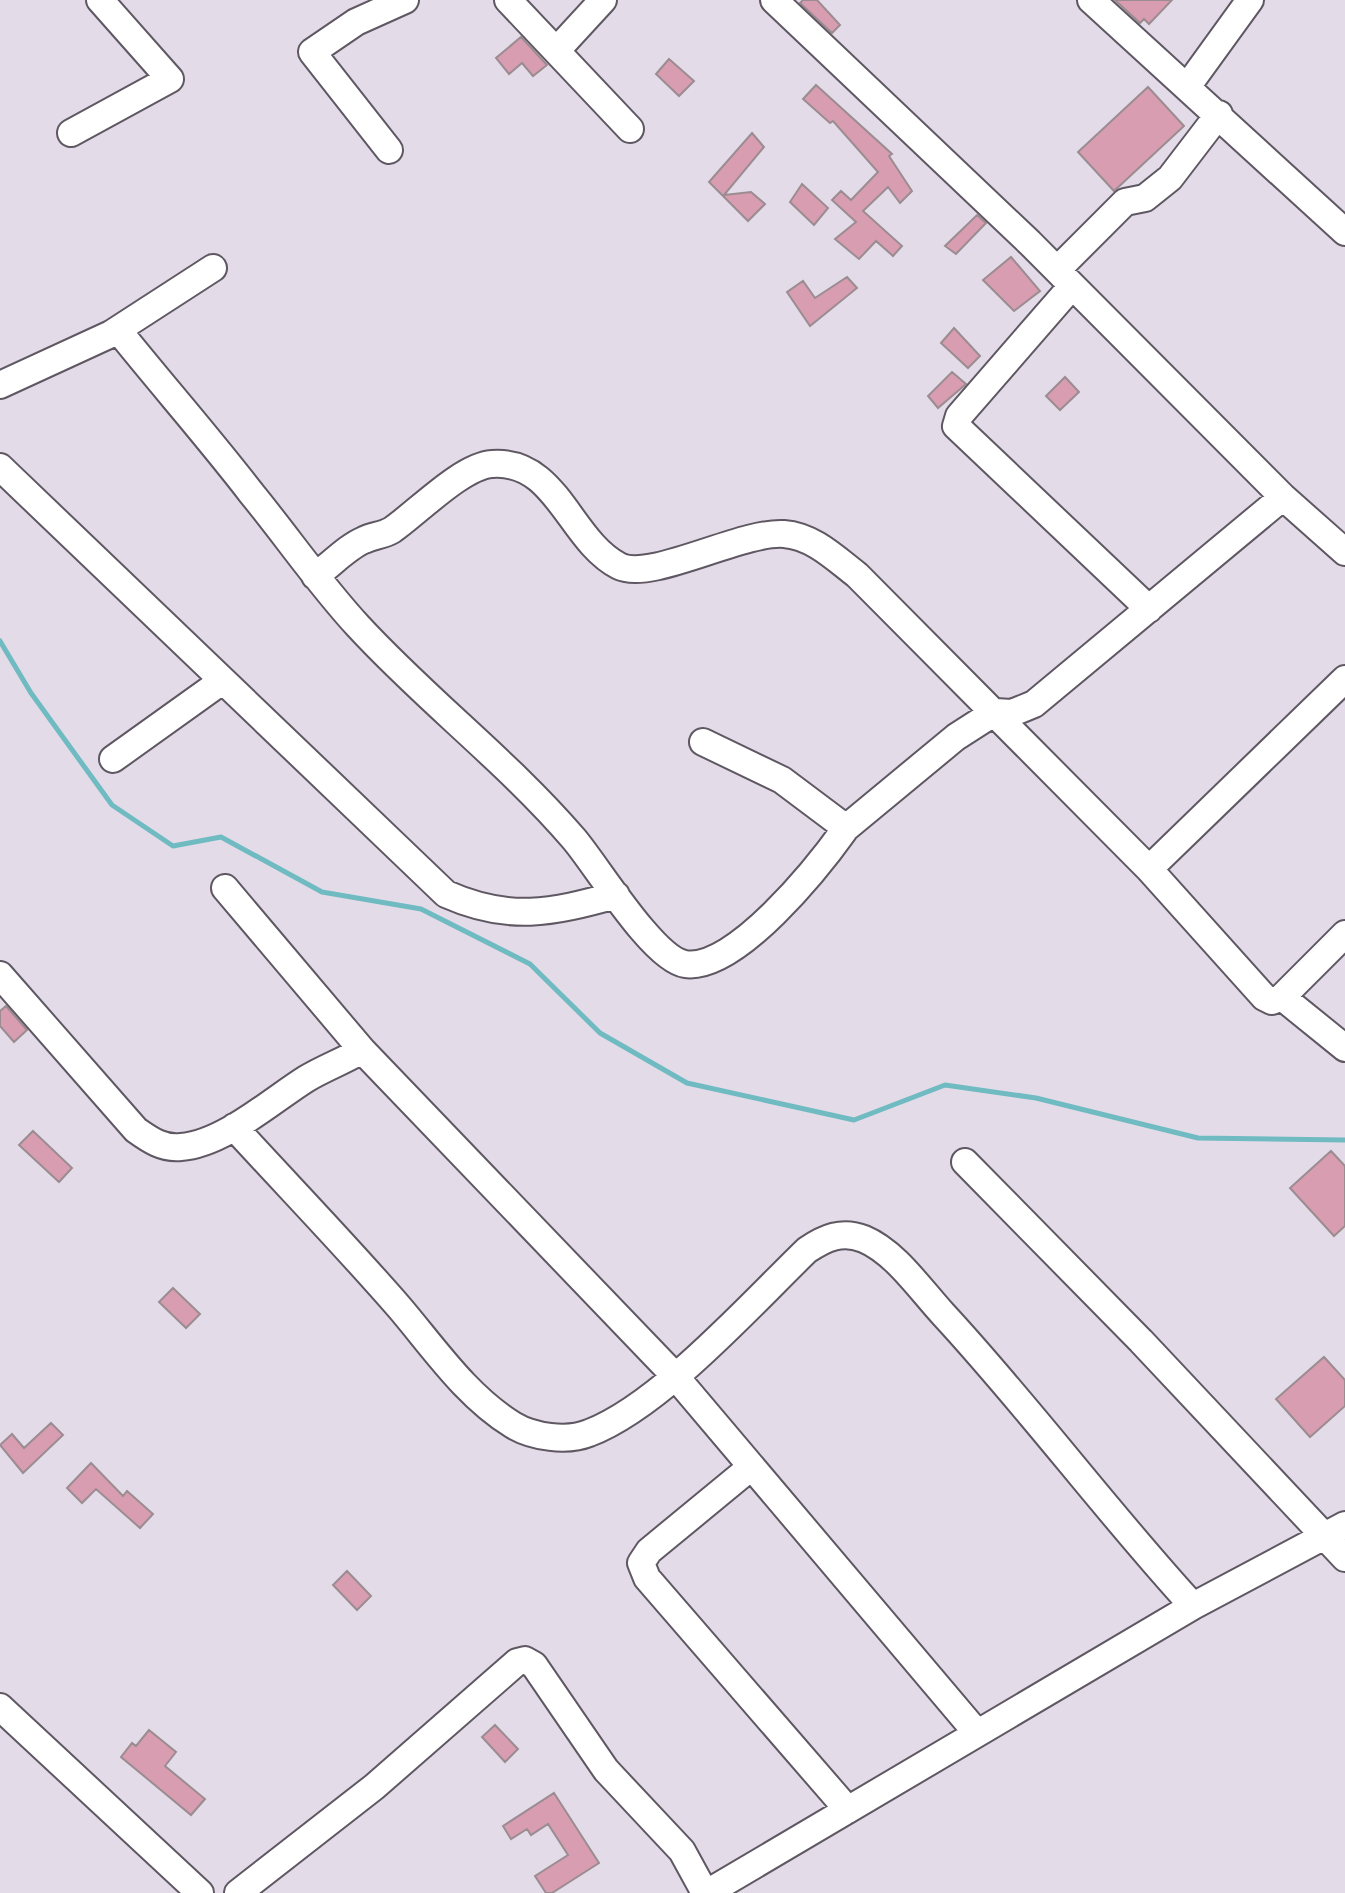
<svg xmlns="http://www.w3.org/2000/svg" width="1345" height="1893" viewBox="0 0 1345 1893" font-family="'DM Sans',sans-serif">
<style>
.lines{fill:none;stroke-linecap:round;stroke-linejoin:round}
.stream{stroke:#70bbc1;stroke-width:5}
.building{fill:#d89db1;stroke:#9b8c91;stroke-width:2}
.minor-casing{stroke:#5f5863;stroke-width:30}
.minor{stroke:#fff;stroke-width:26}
</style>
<rect width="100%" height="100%" fill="#e3dce8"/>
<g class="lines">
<!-- stream -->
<path class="stream" d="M0 641 31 693 112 805 173 846 221 837 322 892 421 909 530 964 600 1033 687 1083 854 1120 945 1085 1036 1098 1198 1138 1345 1140"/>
</g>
<!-- building -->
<path class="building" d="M803 0H817L840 25 832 33 800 3Z
M1115 0H1172L1149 24 1144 19 1140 23Z
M521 37 547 65 533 76 522 63 509 74 496 58Z
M669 59 694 81 679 96 656 74Z
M816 85 892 154 889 156 912 191 900 203 888 187 863 211 902 246 893 256 876 241 859 259 835 239 856 222 832 200 841 191 851 200 878 172 833 121 830 123 803 99Z
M1148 87 1184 126 1114 191 1078 152Z
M752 133 764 147 724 195 751 192 765 204 748 221 709 182Z
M802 184 828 208 814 225 790 202Z
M977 215 986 223 956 254 945 246Z
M1011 257 1040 291 1014 311 983 280Z
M847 277 857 288 810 326 787 292 803 281 815 298Z
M954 328 980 356 968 368 941 343Z
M952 372 966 384 938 408 928 396Z
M1065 377 1079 392 1060 410 1046 396Z
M6 1006 27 1030 14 1042 0 1026V1011Z
M33 1131 72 1168 59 1182 19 1145Z
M1331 1151 1345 1166V1226L1334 1236 1290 1188Z
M173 1288 200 1314 186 1328 159 1302Z
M1324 1357 1345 1380V1406L1310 1437 1276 1399Z
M51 1423 63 1435 23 1473 0 1445 12 1434 24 1448Z
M91 1463 123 1496 127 1491 153 1514 140 1528 96 1489 82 1503 67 1488Z
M347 1571 371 1596 357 1610 333 1585Z
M495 1725 518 1749 505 1762 482 1737Z
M149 1730 176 1752 165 1766 205 1799 191 1815 121 1757 132 1743 136 1746Z
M554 1793 599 1863 552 1893H546L535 1876 568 1855 548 1824 531 1835 527 1829 511 1839 503 1826Z"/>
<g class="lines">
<!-- minor casing -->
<g class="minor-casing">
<path id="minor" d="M508 0 630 129
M774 0 1030 243 1283 497 1345 552
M1091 0 1345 232
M557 50 603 0
M1187 87 1250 0
M71 133 170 79 100 0
M389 150 312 52 356 22 405 0
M1057 270 1125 202 1145 198 1170 178 1219 114
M1072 286 959 416 956 426 1149 609
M118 330C162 385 209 438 252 494 288 538 320 585 358 626 427 701 508 762 574 839 597 866 653 959 685 964 735 972 819 866 846 828
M0 385 111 334 213 268
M0 467 446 894C509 922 551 913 616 895
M315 576C331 565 347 547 364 540 374 535 382 536 392 530 418 512 462 466 492 464 557 459 569 540 619 566 651 582 741 531 784 534 813 536 836 559 857 575L1149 869 1264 997 1272 1001 1282 997 1345 934
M703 742 782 780 846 828 956 737 995 712 1012 713 1034 704 1283 497
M113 759 222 681
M1149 869 1345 679
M225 888 362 1050
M0 975 136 1130C150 1140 163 1149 181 1147 223 1144 271 1101 306 1079 324 1068 344 1061 362 1050L675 1376 977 1733
M1282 997 1345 1048
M234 1127C289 1187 346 1246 399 1307 434 1348 466 1396 513 1425 533 1437 567 1442 589 1433 660 1406 751 1304 807 1250 825 1238 842 1230 864 1239 895 1252 920 1289 943 1314 1030 1408 1106 1511 1193 1606
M965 1162 1141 1341 1345 1558
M751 1467 649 1551 641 1563 647 1578 848 1810
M0 1707 200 1893
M238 1893 374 1787 517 1662 525 1660 534 1665 606 1770 682 1851 705 1893
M707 1893 1193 1606 1345 1525"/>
</g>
<!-- minor -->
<use href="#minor" class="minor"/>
</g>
</svg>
